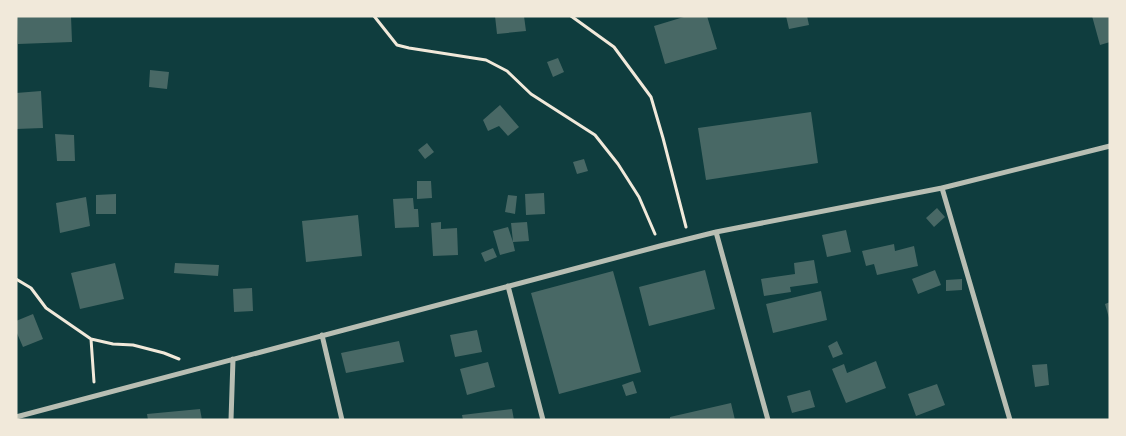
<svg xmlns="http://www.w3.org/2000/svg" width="1126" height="436" viewBox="0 0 1126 436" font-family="Lato,sans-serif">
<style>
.building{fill:#486865}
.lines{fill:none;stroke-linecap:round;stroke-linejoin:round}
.path{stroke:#f1e9da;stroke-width:3}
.minor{stroke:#b8beb3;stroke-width:5}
</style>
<rect width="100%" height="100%" fill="#0f3d3e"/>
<!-- building -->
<path class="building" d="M17 16H71L72 42 18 44Z
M495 16H524L526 31 497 34Z
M687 16H707L717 49 665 64 654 26Z
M786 16H807L809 25 789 29Z
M1092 16H1110V42L1100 45Z
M558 58 564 72 553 77 547 62Z
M150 70 169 72 167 89 149 87Z
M41 91 43 128 16 129V93Z
M500 105 519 127 508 136 499 126 488 131 483 120Z
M811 112 818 163 706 180 698 128Z
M55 134 74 135 75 161H57Z
M427 143 434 152 425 159 418 150Z
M584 159 588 171 577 174 573 162Z
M417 181H431L432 198 417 199Z
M544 193 545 214 526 215 525 194Z
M116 194V214H96V195Z
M508 195 517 196 515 214 505 212Z
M86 197 90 226 60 233 56 203Z
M413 198 414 209H418L419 227 395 228 393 199Z
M937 208 945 217 934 227 926 218Z
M358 215 362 256 306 262 302 221Z
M441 222V229L457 228 458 255 433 256 431 223Z
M527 222 529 241 513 242 515 251 500 255 493 231 508 227 513 242 511 223Z
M846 230 851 252 827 257 822 235Z
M894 244 895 251 914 246 918 266 877 275 874 264 866 266 862 251Z
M493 248 497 257 485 262 481 253Z
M814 260 818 283 790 287 791 292 764 296 761 279 795 274 794 263Z
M115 263 124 299 80 309 71 273Z
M175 263 219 265 218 276 174 273Z
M705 270 715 309 649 326 639 287Z
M935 270 941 285 918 294 912 279Z
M613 271 641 372 559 394 531 293Z
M962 279V290L946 291V280Z
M252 288 253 311 234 312 233 289Z
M821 291 827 320 773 333 766 304Z
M1110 302V317L1109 318 1105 304Z
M33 314 43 339 23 347 16 331V321Z
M477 330 482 352 455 357 450 335Z
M399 341 404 362 346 373 341 353Z
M837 341 843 354 833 358 828 346Z
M876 361 886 388 846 403 832 369 844 364 847 373Z
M488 362 495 387 467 395 460 369Z
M1047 364 1049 385 1035 387 1032 365Z
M633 381 637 393 626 396 622 385Z
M937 384 945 405 916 416 908 394Z
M810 390 815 407 792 413 787 396Z
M731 403 735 420H670V417Z
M200 409 202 420H148L147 414Z
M512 409 514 420H463L462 415Z"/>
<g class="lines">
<!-- path -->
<path class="path" d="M374 16 397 45 409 48 486 60 507 71 531 94 595 135 618 164 639 197 655 234
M571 16 614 47 651 97 663 138 686 227
M16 279 31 288 46 308 91 339 94 382
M91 339 113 344 133 345 164 353 179 359"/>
<!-- minor -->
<path class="minor" d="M942 188 1010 420
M716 232 768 420
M508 286 543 420
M322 335 342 420
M16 417 660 246 716 232 942 188 1110 146
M231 420 233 359"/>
</g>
<!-- border -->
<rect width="1126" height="436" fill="none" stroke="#f1e9da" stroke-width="35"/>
</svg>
